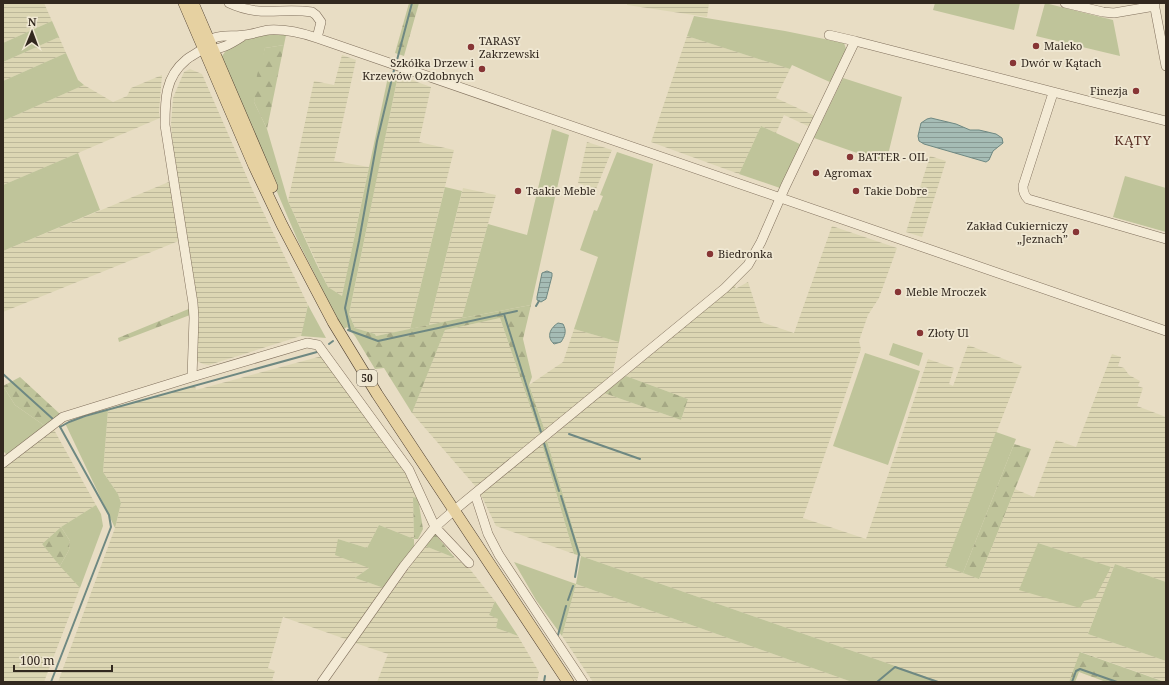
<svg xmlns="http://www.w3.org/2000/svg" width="1169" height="685" viewBox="0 0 1169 685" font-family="'Noto Serif',serif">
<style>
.farmland{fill:url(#farmland-rules);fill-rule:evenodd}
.green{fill:#bfc49a}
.forest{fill:url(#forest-firs)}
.water{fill:url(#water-rules);stroke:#6e8882}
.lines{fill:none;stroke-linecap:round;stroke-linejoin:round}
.stream{stroke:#6e8882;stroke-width:2}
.minor-casing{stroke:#80705d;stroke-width:10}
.major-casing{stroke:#4e3f31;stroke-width:12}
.minor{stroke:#f4ebd6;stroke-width:9}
.major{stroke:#e6d1a1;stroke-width:11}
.poi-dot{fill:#873535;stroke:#f0e8d3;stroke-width:1.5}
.labels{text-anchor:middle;stroke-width:3.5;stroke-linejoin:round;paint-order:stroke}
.shield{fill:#f0e8d3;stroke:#6b6255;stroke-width:1}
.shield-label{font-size:10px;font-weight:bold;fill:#32281f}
.poi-label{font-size:11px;fill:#32281f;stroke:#f0e8d3;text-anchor:start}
.quarter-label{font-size:13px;letter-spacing:1px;fill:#592f24;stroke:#f0e8d3}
</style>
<defs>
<pattern id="farmland-rules" width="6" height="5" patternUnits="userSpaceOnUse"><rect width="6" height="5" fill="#dcd6b3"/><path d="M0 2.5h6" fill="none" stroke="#bdb89a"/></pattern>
<pattern id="forest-firs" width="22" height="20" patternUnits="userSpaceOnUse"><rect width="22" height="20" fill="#bfc49a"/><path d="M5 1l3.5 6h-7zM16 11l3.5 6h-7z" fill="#a5a884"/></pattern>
<pattern id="water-rules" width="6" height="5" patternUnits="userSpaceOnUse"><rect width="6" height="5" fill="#a5bcb5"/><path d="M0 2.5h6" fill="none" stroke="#879993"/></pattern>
</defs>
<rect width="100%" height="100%" fill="#e8ddc4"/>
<!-- farmland -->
<path class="farmland" d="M3 3H44L52 21 3 43Z
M627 3H709L707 17 627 5Z
M687 36 790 69 776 98 815 116 810 127 784 115 776 133 761 126 739 174 651 142Z
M59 37 66 53 3 81V62Z
M342 55 356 60 334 161 369 167 342 296 328 287 288 201 314 81 334 85Z
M190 69 202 74 253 191 308 305 301 336 209 365 203 364 197 361 198 310 176 180 171 124 173 98 184 72Z
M162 75 159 112 160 118 3 185V121L84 85 113 102 127 96 131 88Z
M398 75 431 87 419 142 454 150 410 329 376 336 375 334 355 328 349 314Z
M587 142 612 150 596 189 578 183Z
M930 156 946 161 922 237 906 232Z
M171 181 181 240 3 312V251Z
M463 188 496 195 462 318 429 325Z
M832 226 897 248 879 298 868 315 859 341 861 349 803 518 866 539 928 359 954 368 949 384 953 386 968 345 1022 366 945 566 979 579 1015 489 1034 497 1056 440 1076 447 1112 354 1121 357 1118 366 1124 368 1129 375 1140 381 1138 386 1143 388 1137 406 1166 417V582L1115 564 1088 634 1166 661V682L1081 652 1069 682H941L581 556 547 441 604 393 681 420 688 399 626 376 736 284 735 289 748 282 761 322 794 333ZM1038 543 1110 567 1111 568 1084 601Z
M500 318 540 435 476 487 412 413 445 330Z
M574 329 619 342 612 377 545 431 529 385 563 362Z
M322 356 405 471 418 498 413 497 414 539 379 525 367 548 338 539 369 568 355 578 384 588 348 640 283 617 268 668 275 671 272 680 278 682H58L115 528 121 503 118 494 103 472 108 410 195 385 196 390Z
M53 428 96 505 61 527 42 544 80 588 44 682H3V466Z
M542 444 574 554 496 526 480 493Z
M425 546 455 558 469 568 495 601 489 615 499 619 496 628 518 636 539 672 537 682H377L388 654 355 643Z
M576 584 852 682H593L562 636Z"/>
<!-- green -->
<path class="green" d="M935 3H1020L1014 30 933 10Z
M1045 3 1113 20 1120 56 1036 36Z
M694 16 785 31 844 43 847 52 832 83 792 65 790 69 687 36Z
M52 21 59 37 3 62V43Z
M271 34 286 35 284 45 265 48 254 102 267 129 288 201 316 263 328 287 342 296 389 72 398 75 349 314 355 328V336L347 327 343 330 298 241 234 91 222 56C231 41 255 37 271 34Z
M66 53 78 80 84 85 3 121V81Z
M843 78 902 97 886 163 814 138Z
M761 126 802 145 780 188 739 174Z
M552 129 569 135 531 305 462 318 488 224 527 235Z
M617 152 653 164 619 342 574 329 598 257 580 250 594 210 597 211 603 196 600 195Z
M78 153 100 210 3 251V185Z
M1125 176 1166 188V232L1113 217Z
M445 187 462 191 429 325 410 329Z
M308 305 326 338 301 336Z
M893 343 923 353 919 366 889 355Z
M865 353 920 371 888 465 833 446Z
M3 386 15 405 45 426 7 455 3 451Z
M108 410 103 472 118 494 121 503 115 528 65 423Z
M996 432 1016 439 963 573 945 566Z
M547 441 581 556 941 682H852L576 584 562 636 536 600 514 562 576 584 581 556 574 554 542 444Z
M96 505 101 514 103 526 80 588 60 566 69 550 70 541 61 527Z
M379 525 414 539V546L384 588 355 578 369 568 335 555 338 539 367 548Z
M1038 543 1111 567 1095 598 1084 601 1080 608 1019 590Z
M1115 564 1166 582V661L1088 634Z
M495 601 518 636 496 628 498 619 489 615Z"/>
<!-- forest -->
<path class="forest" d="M409 3H419L404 56 395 53Z
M284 45 267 129 254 102 257 75 265 48Z
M531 305 523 339 532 377 529 385 545 431 540 435 500 318 445 330 412 413 384 368 375 369 355 336V328L375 334 376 336 462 318Z
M191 308 190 315 119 342 118 338Z
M626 376 688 399 681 420 604 393Z
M20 377 60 414 45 426 15 405 3 386Z
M1014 444 1031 449 979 579 963 573Z
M413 497 418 498 423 529 418 539H414Z
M61 527 70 541 69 550 60 566 42 544Z
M435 534 455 558 425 546Z
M1080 652 1165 682H1106L1079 672 1075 682H1069Z"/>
<!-- water -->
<path class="water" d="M931 118 956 124 970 130H979L996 134 1002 138 1003 143 993 151 989 160 986 162 924 144 919 141 918 136 921 123 927 119Z
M547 271 552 273V276L546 299 541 302 537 300V297L542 273Z
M558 323 563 324C567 331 565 336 561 342L554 344C546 337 550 328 558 323Z"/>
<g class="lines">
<!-- stream -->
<path class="stream" d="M397 60 412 3
M536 306 539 301
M504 314 541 432
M348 330 378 341 517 311
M350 330 345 308 359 241 377 141 394 70
M329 344 333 341
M3 374 54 420
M60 427 69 422 85 416 317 352
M569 434 640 459
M544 443 559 491
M561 496 579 554 575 577
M568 600 573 586
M558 635 566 606
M51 682 111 527 109 515 59 425
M544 682 545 676
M877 682 895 667 938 682
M1072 682 1076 671 1080 669 1117 682"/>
<!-- minor casing -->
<g class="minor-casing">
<path id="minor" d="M229 3C261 18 281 7 312 12L316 15 321 22 317 38
M1065 3 1103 12 1114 13 1155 6
M1154 3 1166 66
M829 35 855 41
M207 49C220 51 232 43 243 36
M1053 93 1023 186C1023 192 1024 195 1028 199L1166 239
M3 463 63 417 192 377
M475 494 488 534 499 555 583 682
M469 563 435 527 409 470 318 345 307 343 192 377 194 318 193 303 165 125C165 100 165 77 186 60 190 56 196 54 201 50 207 47 207 40 214 38 224 34 235 37 245 35 253 34 261 31 269 30 286 29 302 33 317 38L1166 331
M322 682 404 566 435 527 451 513 725 288 748 265 761 242 785 187 855 41 1166 121"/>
</g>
<!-- major casing -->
<g class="major-casing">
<path id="major" d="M184 3 254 166 282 225 333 322 377 394 568 682
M193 3 272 187"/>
</g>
<!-- minor -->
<use href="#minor" class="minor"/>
<!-- major -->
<use href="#major" class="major"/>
</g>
<!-- markers -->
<g class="poi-dot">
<circle cx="1036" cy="46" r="4"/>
<circle cx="471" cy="47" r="4"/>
<circle cx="1013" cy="63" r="4"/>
<circle cx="482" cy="69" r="4"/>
<circle cx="1136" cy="91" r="4"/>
<circle cx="850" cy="157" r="4"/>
<circle cx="816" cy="173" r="4"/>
<circle cx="518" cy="191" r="4"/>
<circle cx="856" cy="191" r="4"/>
<circle cx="1076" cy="232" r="4"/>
<circle cx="710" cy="254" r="4"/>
<circle cx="898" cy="292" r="4"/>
<circle cx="920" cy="333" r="4"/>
</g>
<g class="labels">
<!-- shield labels -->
<rect class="shield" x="357" y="370" width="20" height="16" rx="3"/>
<g class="shield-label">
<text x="367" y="382">50</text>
</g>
<!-- poi labels -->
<g class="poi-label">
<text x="479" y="45">TARASY<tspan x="479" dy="13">Zakrzewski</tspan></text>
<text x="1044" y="50">Maleko</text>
<text x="474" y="67" text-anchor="end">Szkółka Drzew i<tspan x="474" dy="13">Krzewów Ozdobnych</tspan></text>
<text x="1021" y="67">Dwór w Kątach</text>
<text x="1128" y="95" text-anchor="end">Finezja</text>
<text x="858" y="161">BATTER - OIL</text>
<text x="824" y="177">Agromax</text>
<text x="526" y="195">Taakie Meble</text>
<text x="864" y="195">Takie Dobre</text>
<text x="1068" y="230" text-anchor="end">Zakład Cukierniczy<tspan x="1068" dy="13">„Jeznach”</tspan></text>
<text x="718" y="258">Biedronka</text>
<text x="906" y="296">Meble Mroczek</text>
<text x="928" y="337">Złoty Ul</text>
</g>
<!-- quarter labels -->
<g class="quarter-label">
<text x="1133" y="145">KĄTY</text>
</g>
</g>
<!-- border -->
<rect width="1169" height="685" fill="none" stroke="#32281f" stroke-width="8"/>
<!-- north arrow -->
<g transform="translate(32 32) rotate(1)" stroke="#f0e8d3" stroke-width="3" paint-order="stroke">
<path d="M0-3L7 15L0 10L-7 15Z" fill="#32281f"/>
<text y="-6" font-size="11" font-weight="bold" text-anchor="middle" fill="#32281f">N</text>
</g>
<!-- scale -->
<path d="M14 665v6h98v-6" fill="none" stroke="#32281f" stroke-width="2"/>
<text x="20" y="665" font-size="12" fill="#32281f" stroke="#f0e8d3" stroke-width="3" paint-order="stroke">100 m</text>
</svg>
